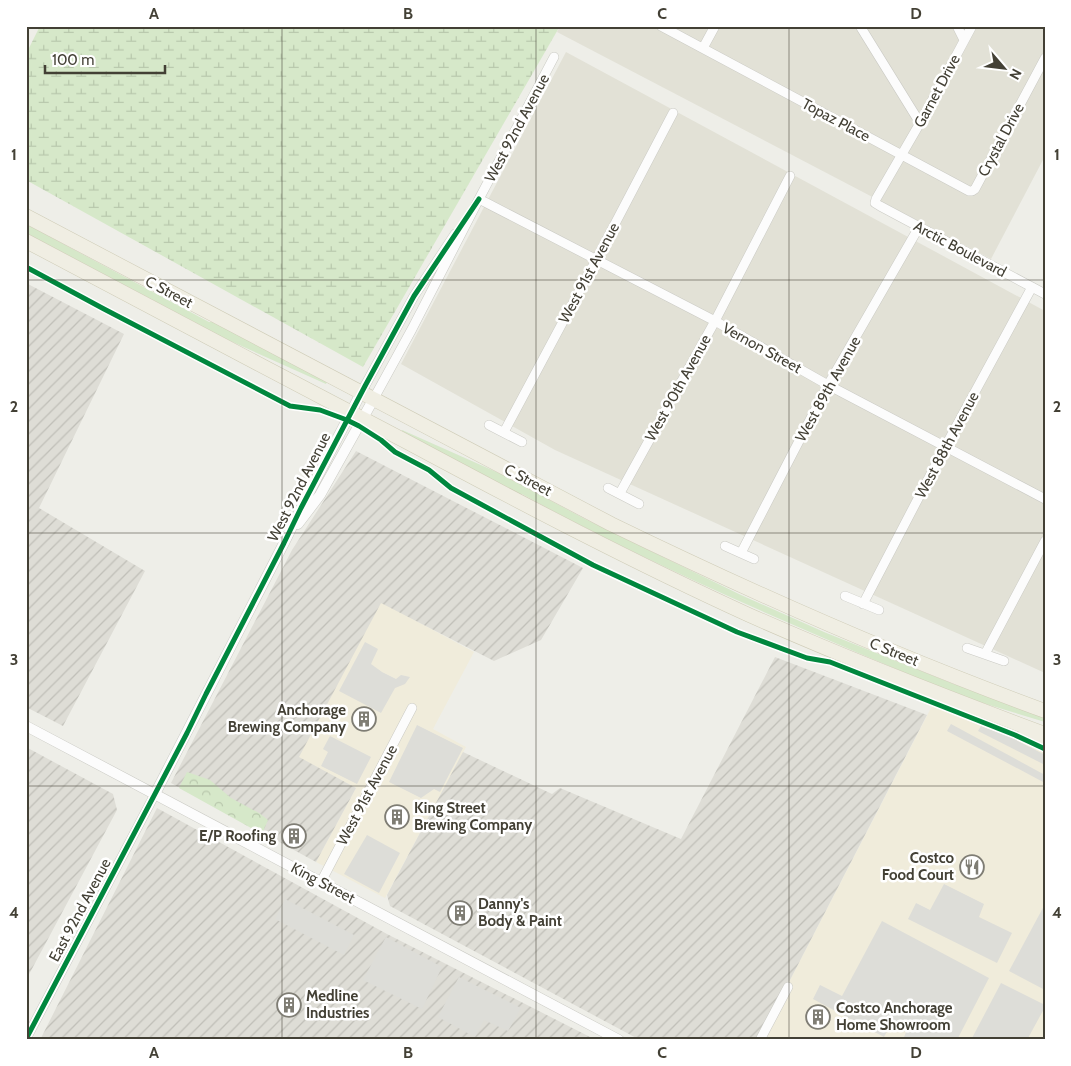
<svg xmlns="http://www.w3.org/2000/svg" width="1071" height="1066" viewBox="0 0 1071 1066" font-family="Cabin,sans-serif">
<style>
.residential{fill:#e2e1d6}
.commercial{fill:#f0ecdb}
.industrial{fill:url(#industrial-furrows)}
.green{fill:#d6e8c9}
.forest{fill:url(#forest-crowns)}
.wetland{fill:url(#wetland-marsh)}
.parking{fill:#ddddd8}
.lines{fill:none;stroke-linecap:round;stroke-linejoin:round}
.minor-casing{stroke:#cacac4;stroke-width:10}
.tertiary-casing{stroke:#cacac4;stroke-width:11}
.primary-casing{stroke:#cfccb7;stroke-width:15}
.minor{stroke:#fcfcfc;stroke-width:9}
.tertiary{stroke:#fcfcfc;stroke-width:10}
.primary{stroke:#f0eee3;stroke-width:14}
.cycleway-casing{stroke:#fff;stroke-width:8}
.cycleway{stroke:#00873e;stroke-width:5}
.grid{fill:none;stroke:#434035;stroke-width:1;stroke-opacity:0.55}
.labels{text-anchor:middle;stroke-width:5;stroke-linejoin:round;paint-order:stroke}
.street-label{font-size:15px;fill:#434035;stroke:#fff}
.poi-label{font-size:15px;font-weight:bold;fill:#434035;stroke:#fff;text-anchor:start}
.neatline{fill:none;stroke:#434035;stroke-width:2}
.grid-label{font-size:16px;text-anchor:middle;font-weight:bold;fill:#434035}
</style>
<defs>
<pattern id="industrial-furrows" width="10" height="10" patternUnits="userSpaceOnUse" patternTransform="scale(1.25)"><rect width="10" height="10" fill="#deddd6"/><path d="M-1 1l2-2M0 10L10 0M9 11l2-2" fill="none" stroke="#c0bfb8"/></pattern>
<pattern id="forest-crowns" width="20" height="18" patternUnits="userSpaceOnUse" patternTransform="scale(1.25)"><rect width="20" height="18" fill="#d6e8c9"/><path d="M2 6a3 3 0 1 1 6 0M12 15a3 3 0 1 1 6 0" fill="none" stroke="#b9c8ad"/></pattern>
<pattern id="wetland-marsh" width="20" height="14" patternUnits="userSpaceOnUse" patternTransform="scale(1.25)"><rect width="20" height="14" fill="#d6e8c9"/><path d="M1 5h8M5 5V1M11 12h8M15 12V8" fill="none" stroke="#b9c8ad"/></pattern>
</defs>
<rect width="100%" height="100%" fill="#eeeee8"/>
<!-- residential -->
<path class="residential" d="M560 26H1045V156L991 259 557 32Z
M566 52 1045 311V673L555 450 401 364Z"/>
<!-- commercial -->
<path class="commercial" d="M381 602 474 652 433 729 466 747 385 898 316 862 356 788 298 757Z
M932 706 1045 749V1040H759Z"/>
<!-- industrial -->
<path class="industrial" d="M26 283 124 334 39 508 145 571 63 726 26 707Z
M356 451 583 568 541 640 494 661 381 603 299 757 356 788 316 862 171 783 292 550Z
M775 657 927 715 759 1040H640L390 906 387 895 463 752 552 794 560 788 681 839Z
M26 747 113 794 117 810 26 980Z
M157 808 387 934 596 1040H40Z"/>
<!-- green -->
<path class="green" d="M26 224 209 322H213L327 381 326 384 217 335 202 326 26 233Z
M402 430 501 474 585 519 741 595 824 632 956 685 958 684 1045 717V722L963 697 954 693 953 692 949 691C844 647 739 603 636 553 598 534 559 515 522 494H519L402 433Z"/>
<!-- forest -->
<path class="forest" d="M187 772 210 780 231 798 259 813 268 820 262 834 179 788Z"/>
<!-- wetland -->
<path class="wetland" d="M40 26H560L363 367 26 180V54Z"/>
<!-- parking -->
<path class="parking" d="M365 642 378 649 371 664 382 672 396 679 401 675 410 677 405 684 395 688 381 713 339 691Z
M951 724 1045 775V783L947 731Z
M417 725 463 748 440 792 434 789 421 798 389 782Z
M981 726 1010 737 1045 755V765L978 731Z
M330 736 371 757 357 784 321 766 328 752 323 749Z
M367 835 400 853 379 893 344 874Z
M944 884 984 904 979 917 1012 933 997 963 908 919 916 903 930 910Z
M285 899 354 935 344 955 275 919Z
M1045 904V990L1009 971Z
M882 921 989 978 957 1040H903L906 1032 891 1024 884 1037 813 999 820 985 842 996Z
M386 937 442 967 422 1009 363 980Z
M459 977 521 1008 508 1031 484 1020 475 1037 438 1017Z
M1001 983 1045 1005V1007L1027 1040H971Z"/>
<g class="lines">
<!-- minor casing -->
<g class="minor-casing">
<path id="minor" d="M661 26 969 191H972L975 189 1045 58
M860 26 920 123
M957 26 964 40
M972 26 920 123 876 199 875 203 880 206 1045 294
M703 48 715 26
M479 199 715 321 828 385 1045 499
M361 393 414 296 455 234
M373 400 412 329 479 199 554 57
M489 425 522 442
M504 432 596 260 673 113
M608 488 639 504
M620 493 715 321 790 176
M725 546 754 559
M741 553 828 385 919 227
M845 596 879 610
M863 604 945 447 1032 287
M967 648 1004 661
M985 654 1045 541
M321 882 412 708
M26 1039 155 794
M760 1040 788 987"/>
</g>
<!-- tertiary casing -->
<g class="tertiary-casing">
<path id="tertiary" d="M298 524 320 495 373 400
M26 726 619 1040
M155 794 284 543 301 508 361 393"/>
</g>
<!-- primary casing -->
<g class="primary-casing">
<path id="primary" d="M26 216 611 524C753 593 897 657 1045 711
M26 241C154 309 281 376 409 443 521 503 633 562 749 615 846 658 945 697 1045 734
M1025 735 1045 744"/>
</g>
<!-- minor -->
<use href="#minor" class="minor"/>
<!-- tertiary -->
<use href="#tertiary" class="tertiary"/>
<!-- primary -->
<use href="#primary" class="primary"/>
<!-- cycleway casing -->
<g class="cycleway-casing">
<path id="cycleway" d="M26 267 104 309 290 406 320 410 347 420 359 426 381 440 395 452 429 470 451 488 593 565 737 632 807 658 830 662 1015 735 1045 749
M26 1039 187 733 206 694 284 543 301 508 365 386 414 296 479 199"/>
</g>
<!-- cycleway -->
<use href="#cycleway" class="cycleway"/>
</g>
<!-- grid -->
<path class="grid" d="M282 26V1040M536 26V1040M789 26V1040M26 280H1045M26 533H1045M26 786H1045"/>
<!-- icons -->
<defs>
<g id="building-ring" transform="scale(1.25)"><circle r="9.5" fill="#fff" stroke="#7f7d74" stroke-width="1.5"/><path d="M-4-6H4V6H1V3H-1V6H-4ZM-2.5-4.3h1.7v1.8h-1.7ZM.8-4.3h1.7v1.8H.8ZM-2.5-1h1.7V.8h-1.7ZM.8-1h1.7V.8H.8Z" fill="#7f7d74"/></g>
<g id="restaurant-ring" transform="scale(1.25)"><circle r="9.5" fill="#fff" stroke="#7f7d74" stroke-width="1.5"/><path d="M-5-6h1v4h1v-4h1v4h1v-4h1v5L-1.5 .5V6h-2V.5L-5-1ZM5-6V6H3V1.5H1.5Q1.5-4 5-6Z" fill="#7f7d74"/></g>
</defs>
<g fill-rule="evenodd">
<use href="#building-ring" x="364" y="719"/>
<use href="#building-ring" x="397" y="817"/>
<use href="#building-ring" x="294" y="836"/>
<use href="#restaurant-ring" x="972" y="867"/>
<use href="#building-ring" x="460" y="913"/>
<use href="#building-ring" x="289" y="1005"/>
<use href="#building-ring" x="818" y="1017"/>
</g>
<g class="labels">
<!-- street labels -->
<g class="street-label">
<text transform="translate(937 91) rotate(-62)" y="5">Garnet Drive</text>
<text transform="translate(836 120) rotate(28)" y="5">Topaz Place</text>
<text transform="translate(517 128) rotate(-62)" y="5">West 92nd Avenue</text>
<text transform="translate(1001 140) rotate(-62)" y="5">Crystal Drive</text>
<text transform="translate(960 249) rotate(28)" y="5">Arctic Boulevard</text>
<text transform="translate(589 273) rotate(-62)" y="5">West 91st Avenue</text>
<text transform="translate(169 292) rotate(28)" y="5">C Street</text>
<text transform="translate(762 348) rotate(29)" y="5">Vernon Street</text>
<text transform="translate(678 388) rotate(-61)" y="5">West 90th Avenue</text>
<text transform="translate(828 389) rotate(-61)" y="5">West 89th Avenue</text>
<text transform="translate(947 445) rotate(-62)" y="5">West 88th Avenue</text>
<text transform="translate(528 480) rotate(28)" y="5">C Street</text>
<text transform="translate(299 487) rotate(-63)" y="5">West 92nd Avenue</text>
<text transform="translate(894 652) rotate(22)" y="5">C Street</text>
<text transform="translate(367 795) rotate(-62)" y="5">West 91st Avenue</text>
<text transform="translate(323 883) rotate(28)" y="5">King Street</text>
<text transform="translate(80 910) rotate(-62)" y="5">East 92nd Avenue</text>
</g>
<!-- poi labels -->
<g class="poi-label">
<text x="346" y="715" text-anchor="end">Anchorage<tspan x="346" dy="17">Brewing Company</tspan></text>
<text x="414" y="813">King Street<tspan x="414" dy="17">Brewing Company</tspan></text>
<text x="276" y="841" text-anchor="end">E/P Roofing</text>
<text x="954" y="863" text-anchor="end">Costco<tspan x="954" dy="17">Food Court</tspan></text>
<text x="478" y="909">Danny's<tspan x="478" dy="17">Body &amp; Paint</tspan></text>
<text x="306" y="1001">Medline<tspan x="306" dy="17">Industries</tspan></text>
<text x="836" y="1013">Costco Anchorage<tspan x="836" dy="17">Home Showroom</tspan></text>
</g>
</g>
<!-- border -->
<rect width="1071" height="1066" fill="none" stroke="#ffffff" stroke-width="55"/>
<!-- north arrow -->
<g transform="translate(1004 68) rotate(118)" stroke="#ffffff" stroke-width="4" paint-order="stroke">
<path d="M0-4L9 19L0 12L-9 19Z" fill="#434035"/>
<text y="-8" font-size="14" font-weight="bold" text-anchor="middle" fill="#434035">N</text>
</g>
<!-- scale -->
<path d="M45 65v8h120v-8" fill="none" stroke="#434035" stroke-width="2.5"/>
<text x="52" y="65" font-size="15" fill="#434035" stroke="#ffffff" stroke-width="4" paint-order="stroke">100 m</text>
<rect x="28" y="28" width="1016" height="1010" class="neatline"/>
<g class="grid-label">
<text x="154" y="19">A</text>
<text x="408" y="19">B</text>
<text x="662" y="19">C</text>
<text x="916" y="19">D</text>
<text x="14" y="160">1</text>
<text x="1057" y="160">1</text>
<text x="14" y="412">2</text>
<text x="1057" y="412">2</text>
<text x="14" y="665">3</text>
<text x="1057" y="665">3</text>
<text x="14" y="918">4</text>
<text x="1057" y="918">4</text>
<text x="154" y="1058">A</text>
<text x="408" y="1058">B</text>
<text x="662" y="1058">C</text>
<text x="916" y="1058">D</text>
</g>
</svg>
